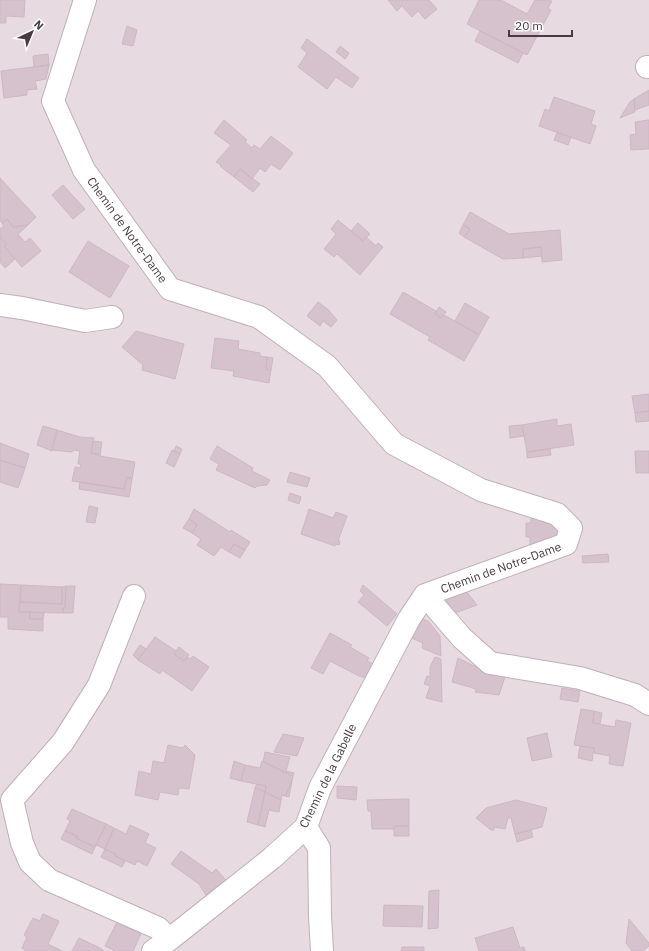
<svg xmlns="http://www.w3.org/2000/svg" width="649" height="951" viewBox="0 0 649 951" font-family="'IBM Plex Sans',sans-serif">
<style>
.residential{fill:#e7dbe1}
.building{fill:#d5c2cd;stroke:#cfb6c4}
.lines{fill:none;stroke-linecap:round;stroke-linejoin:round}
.minor-casing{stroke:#bfafb8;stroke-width:24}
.minor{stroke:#fff;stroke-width:22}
.labels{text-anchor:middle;stroke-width:3;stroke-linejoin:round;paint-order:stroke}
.street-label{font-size:12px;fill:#483a42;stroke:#fff}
</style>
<rect width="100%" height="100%" fill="#f4ecf0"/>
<!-- residential -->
<path class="residential" d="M0 0H649V951H0Z"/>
<!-- building -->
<path class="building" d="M0 0H25L24 17 6 16V23H0Z
M388 0H429L437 9 425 19 418 11 412 17 402 6 397 11Z
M479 0H501L527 14 535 0 552 1 548 8 551 10 527 55 467 24Z
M127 26 137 30 133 46 122 44Z
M480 31 523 53 518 63 475 41Z
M307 39 359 78 352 88 336 77 327 89 298 67 307 53 301 48Z
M340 46 349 53 345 59 336 52Z
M48 54 49 65 34 67 33 56Z
M49 65 46 79 35 81 37 89 27 90V95L4 98 1 71Z
M649 90V105L635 110 634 99Z
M554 97 595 111 591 124 596 126 590 144 539 126 545 109 549 111Z
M634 99 635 112 620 118 630 102Z
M224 120 247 140 245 142 252 148 254 145 260 149 271 136 293 153 280 170 271 164 265 172 260 168 252 179 240 169 234 177 220 166 221 165 216 162 231 145 214 133Z
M648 120H649V149L631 150 630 135 636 134 635 122Z
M557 133 571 137 568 145 554 140Z
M240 169 260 184 253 192 234 177Z
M0 178 36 217 28 225 13 227 7 219 2 223 0 221Z
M63 185 85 209 73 219 52 195Z
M470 212 509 234 560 230 562 260 542 262 541 247 523 249V258L503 259 464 237 470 229 463 225Z
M7 219 13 227 28 225 18 234 25 242 30 238 41 251 22 267 4 246 7 244 0 237V229L4 226 2 223Z
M338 220 363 241 366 237 376 246 378 243 383 247 360 275 337 254 334 257 324 249 336 234 331 229Z
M358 223 370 234 363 241 351 231Z
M463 225 470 229 464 237 459 233Z
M0 237 7 244 4 246 15 259 5 268 0 262Z
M88 241 129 266 110 298 69 272Z
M541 247 542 256 523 258V249Z
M403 292 436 311 435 314 441 318 444 315 479 335 464 361 428 340 430 337 390 314Z
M318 302 330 311V312L337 320 331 327 323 321 320 326 307 316Z
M465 303 489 317 479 335 455 321Z
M439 307 446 312 441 318 435 314Z
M136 331 184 344 175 379 142 370 143 365 122 347Z
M215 338 239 341 238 349 260 353V356L267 357 266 369 271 370 269 383 233 376 234 371 211 368Z
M267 357 273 358 271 370 266 369Z
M649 394V411L635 413 632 396Z
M649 411V421L636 422 635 413Z
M557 419V426L571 424 574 445 527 452 522 425Z
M522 425 524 436 510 438 509 426Z
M43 426 57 430 52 451 37 445Z
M57 430 80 437 94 438 91 453 100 455V456L135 462 132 479 127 477 124 489 72 481 75 467 80 468 81 464H78L80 451 73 450 72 452 52 450Z
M93 441 102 442 100 455 91 453Z
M0 443 29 454 25 468 0 460Z
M176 446 182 449 180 454 174 451Z
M217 446 253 468 252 471 270 480 267 485 257 486 255 488 216 470 219 464 210 459Z
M550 449 551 455 527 458V452Z
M172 450 180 454 174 467 166 463Z
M635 451H649V473H636Z
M0 460 25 468 18 488 0 482Z
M290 472 310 478 307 487 287 482Z
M127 477 132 479 129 497 79 489 80 482 124 489Z
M290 493 301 497 299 504 288 500Z
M89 506 98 508 95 523 86 522Z
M194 509 230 532 231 530 250 542 245 550 234 544 229 552 221 547 214 556 197 545 201 539 192 533 197 525 189 519Z
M309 509 333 518 336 512 347 516 338 541H340L339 545 335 544V546L301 534Z
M531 511 560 522 557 538 530 547V537H526V523H531Z
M189 519 197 525 192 533 183 528Z
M234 544 245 550 240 558 229 552Z
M608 554 609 562 583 563 582 556Z
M0 584 21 585 19 612H30V619H43V631L8 629V617H0Z
M21 585 62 587V604L20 602Z
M363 585 397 614 387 626 358 602 364 595 360 591Z
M66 586H75L73 613H63V608H65Z
M66 586 65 608H63V613L19 612 20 602 62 604V587Z
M466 591 477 605 455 613 444 598Z
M30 612 44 613 43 619H30Z
M422 619 428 621 440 636 441 656 422 648 423 643 407 636Z
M330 633 352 645 350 647 369 658 367 661 373 664 366 678 359 676 330 661 323 674 311 668Z
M155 637 176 651 174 654 184 661 187 657 190 659 193 656 209 667 192 691 162 670 160 674 138 660Z
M140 645 146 649 138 660 133 655Z
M179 647 189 655 184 661 174 654Z
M435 657 441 659 442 702 426 698 430 686 424 684 427 676 430 677V667Z
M458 658 492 675 505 677 499 695 475 692 476 689 452 682Z
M562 688 580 691 578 702 560 699Z
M581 709 594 711 593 723 615 727 616 720 631 723 623 766 609 764 610 756 594 753V748L574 745Z
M594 711 602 713 600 724 593 723Z
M547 733 552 757 532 761 527 738Z
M283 734 304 738 297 756 274 752Z
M168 745 183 748 185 745 195 755 189 789 179 788 178 795 160 792 158 800 135 795 139 771 151 774 153 761 164 763Z
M580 746 594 748 592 761 578 758Z
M265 752 290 757 286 771 294 773 293 776 263 762Z
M234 761 245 765 241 781 230 778Z
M262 761 293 776 292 781 285 796 282 795 281 800 265 792 266 786 241 781 245 765 260 768Z
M292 781 289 797 285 796Z
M257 784 266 786 265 792 255 788Z
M337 786 357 787 356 800 337 798Z
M255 788 265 792 258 825 247 822Z
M265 792 281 800 279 812 269 810 265 827 258 825Z
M409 799V826H394V829H372L371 811H368L367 800Z
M516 800 547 808 542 827 515 834 511 818H508L505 829 494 827V830H491L476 818 486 808Z
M72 809 106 824 95 847 76 838 77 836 65 831 70 821 67 819Z
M106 824 114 828 105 849 96 845Z
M130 825 149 834 145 843 156 848 147 866 137 861 135 865 115 856 116 854 105 849 114 828 126 834Z
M394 826H409V836H394Z
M531 830 533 837 517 842 515 834Z
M65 831 77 836 76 838 95 847 92 854 61 839Z
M105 849 116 854 115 856 125 861 122 867 101 857Z
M181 851 212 873 216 869 226 880 206 895 199 884 171 864Z
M439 890 438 928 428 929 429 891Z
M384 905 423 906 422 927 383 926Z
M43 914 59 921 48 944 62 951H25V950L22 948 27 937 24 935 33 918 40 921Z
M629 919 649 943V946L643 951H632L626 943Z
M117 922 141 934 133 951H115L105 946Z
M513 927 520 948 524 947 525 951H479L475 938Z
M79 938 100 948 103 950V951H72Z
M402 947H424V951H401Z"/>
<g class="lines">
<!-- minor casing -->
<g class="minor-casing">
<path id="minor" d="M85 0 53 101 84 170 170 289 259 317 327 366 394 444 481 490 557 514 571 528 566 544 425 595
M647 67H649
M0 305 22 308 85 321 112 317
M425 595 462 638 490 663 580 678 635 695 649 704
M134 596 99 685 63 742 12 800 22 843 30 862 49 880 158 928 170 939
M306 827 319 848 320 916 322 951
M153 951 170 939 272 858 306 827 320 788 409 619 425 595"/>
</g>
<!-- minor -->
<use href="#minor" class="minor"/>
</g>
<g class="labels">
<!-- street labels -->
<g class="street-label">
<text transform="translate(127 230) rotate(54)" y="4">Chemin de Notre-Dame</text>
<text transform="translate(501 568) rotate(-20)" y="4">Chemin de Notre-Dame</text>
<text transform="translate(328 776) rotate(-64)" y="4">Chemin de la Gabelle</text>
</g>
</g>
<!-- north arrow -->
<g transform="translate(32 32) rotate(44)" stroke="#ffffff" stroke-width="3" paint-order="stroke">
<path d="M0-3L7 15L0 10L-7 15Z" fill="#483a42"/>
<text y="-6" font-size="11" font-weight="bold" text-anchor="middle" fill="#483a42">N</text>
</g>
<!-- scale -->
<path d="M509 30v6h63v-6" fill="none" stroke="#483a42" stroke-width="2"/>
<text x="515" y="30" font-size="12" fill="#483a42" stroke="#ffffff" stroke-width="3" paint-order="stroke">20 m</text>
</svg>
